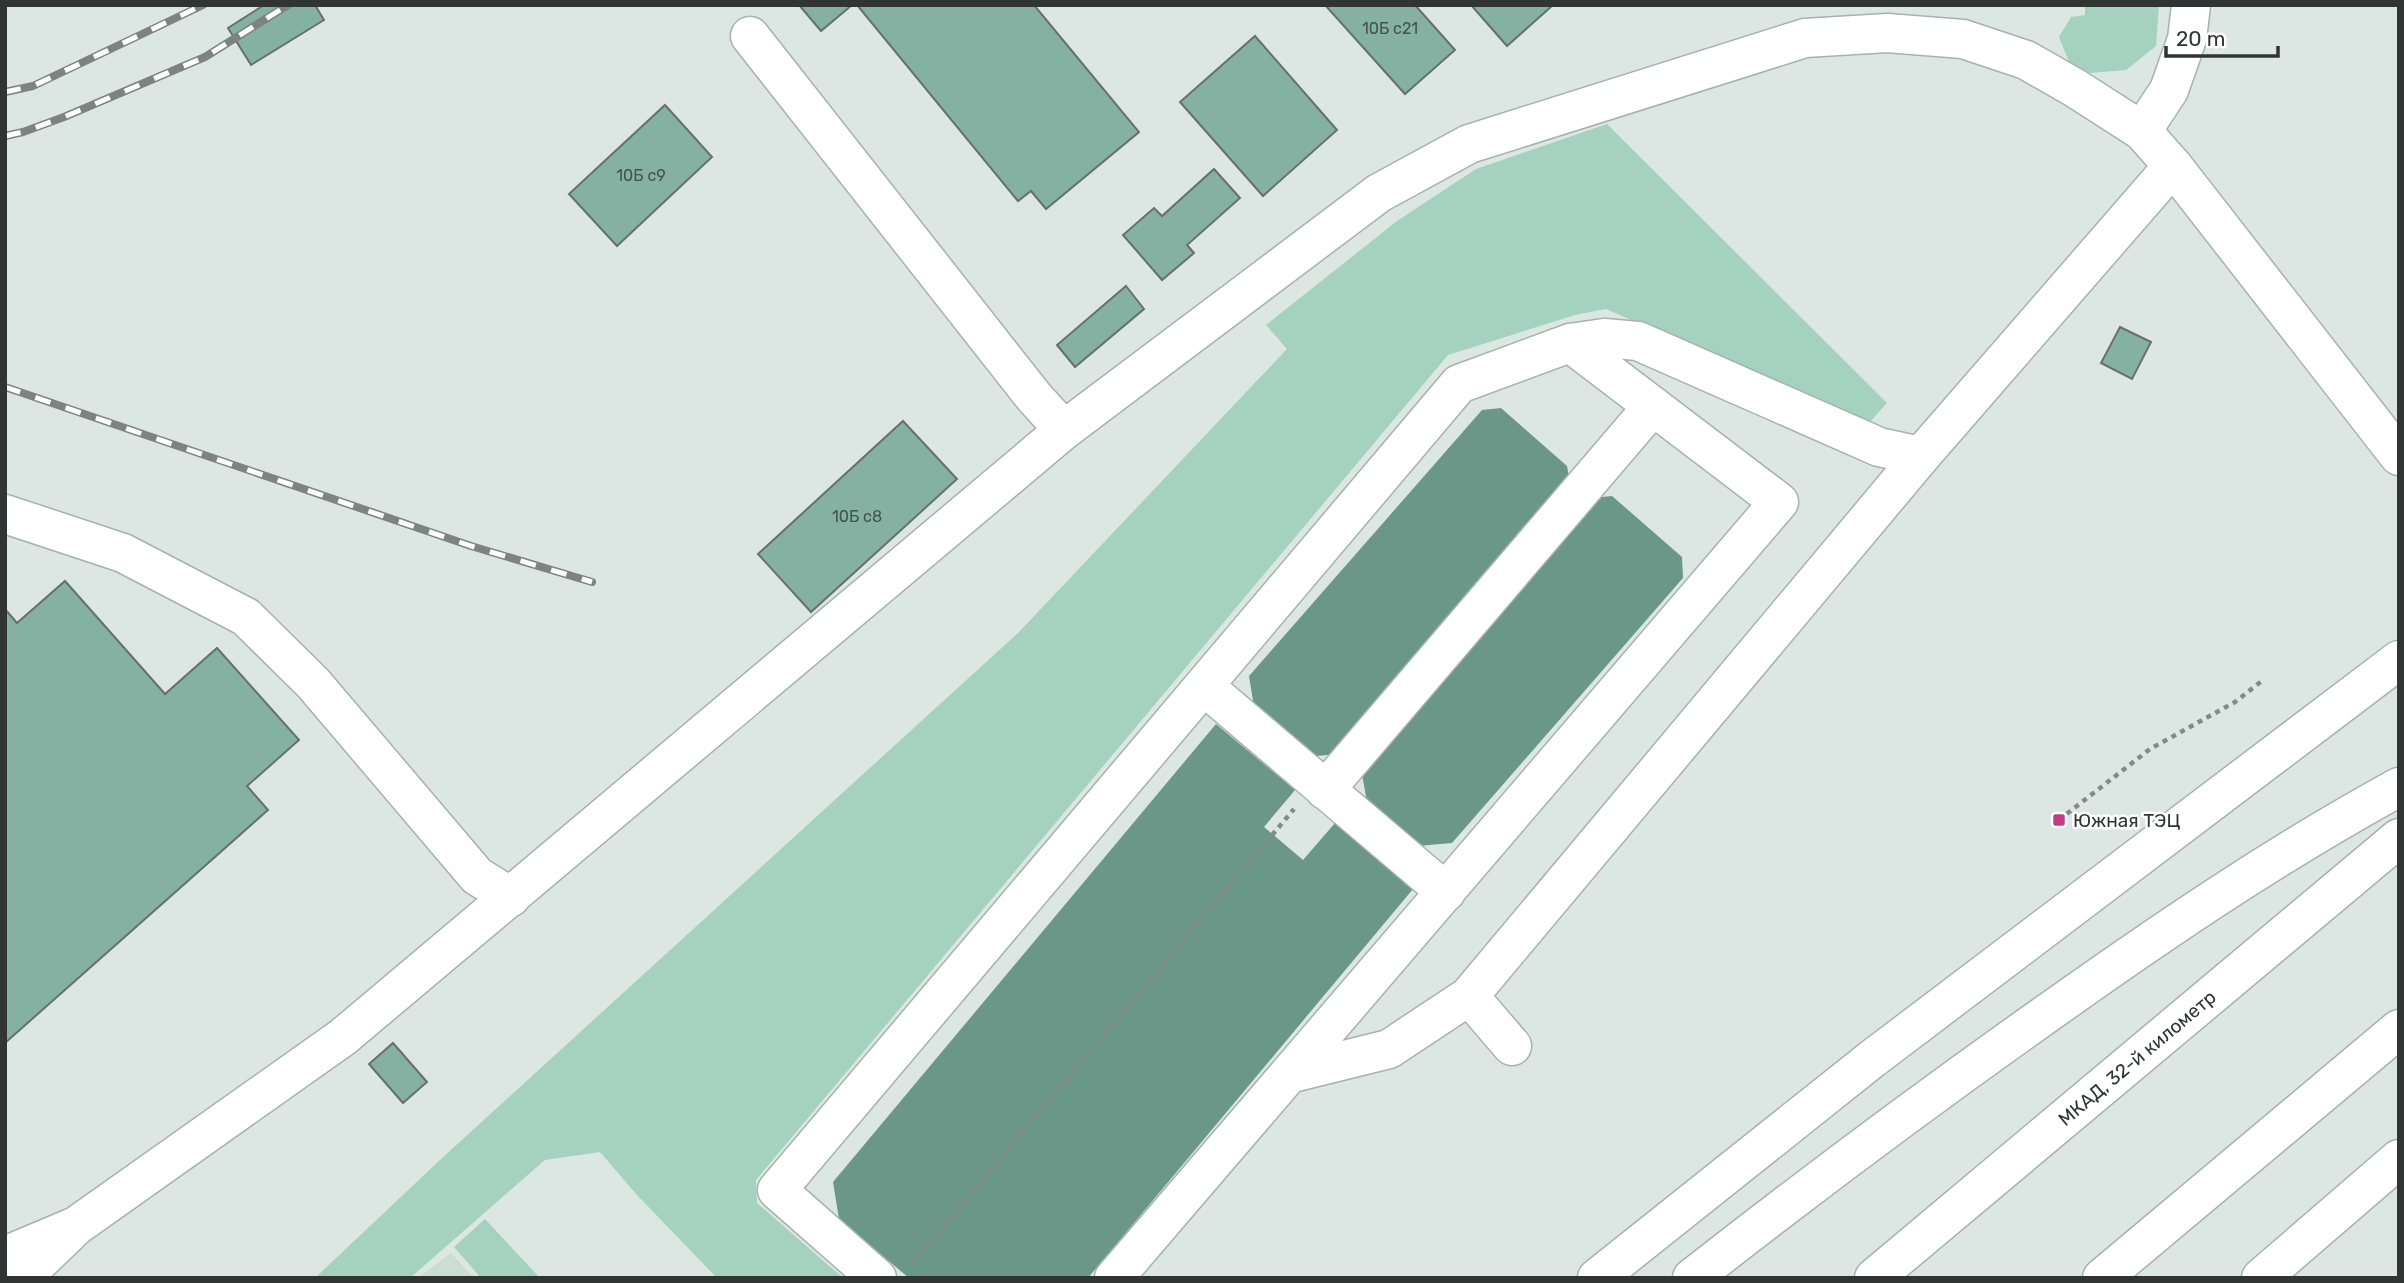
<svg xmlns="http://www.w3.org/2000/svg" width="2404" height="1283" viewBox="0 0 2404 1283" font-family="Rubik,sans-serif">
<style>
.built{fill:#cbded6}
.green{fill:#a5d1c1}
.water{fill:#6b9788}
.building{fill:#84b1a1;stroke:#67706c;stroke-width:2}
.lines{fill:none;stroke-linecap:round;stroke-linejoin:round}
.minor-casing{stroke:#a7b1ad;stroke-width:41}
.major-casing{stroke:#a7b1ad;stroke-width:41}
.highway-casing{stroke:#a7b1ad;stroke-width:41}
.path{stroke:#838b88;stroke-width:4.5;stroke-dasharray:5 5;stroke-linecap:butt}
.minor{stroke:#fff;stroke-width:38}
.major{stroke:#fff;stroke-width:38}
.highway{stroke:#fff;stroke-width:38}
.rail-casing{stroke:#7c8380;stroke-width:8}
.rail{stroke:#fff;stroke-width:5;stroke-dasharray:16;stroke-linecap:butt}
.poi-dot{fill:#c03d85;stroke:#fff;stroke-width:2.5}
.labels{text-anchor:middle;stroke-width:5;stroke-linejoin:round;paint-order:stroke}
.number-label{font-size:16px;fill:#45534e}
.poi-label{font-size:19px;fill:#303432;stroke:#fff;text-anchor:start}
.street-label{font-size:19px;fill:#303432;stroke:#fff}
</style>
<rect width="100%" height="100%" fill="#dce7e3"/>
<!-- built -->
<path class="built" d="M451 1253 474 1278H418Z"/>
<!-- green -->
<path class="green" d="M2085 5H2159L2156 46 2126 70 2090 73 2069 62 2059 37 2071 17 2085 15Z
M1607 124 1887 403 1869 423 1606 309 1575 315 1448 355 756 1180 757 1203 843 1278H717L637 1195 600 1152 545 1160 410 1278H315L441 1159 1019 632 1287 349 1266 325 1397 221 1476 169Z
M485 1219 540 1278H481L454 1247Z"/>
<!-- water -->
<path class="water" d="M1501 408 1567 466 1571 488 1338 754 1305 757 1255 713 1249 676 1482 410Z
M1612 496 1682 557 1683 578 1452 843 1418 846 1367 802 1360 763 1592 498Z
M1216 724 1295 790 1264 827 1303 860 1335 823 1413 889 1088 1278H909L839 1219 833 1182Z"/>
<!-- building -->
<path class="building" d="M264 5H315L324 20 251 65 228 28Z
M799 5H852L821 31Z
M857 5H1034L1139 132 1046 209 1031 191 1018 201Z
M1325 5H1415L1455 50 1405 94Z
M1471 5H1553L1507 46Z
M1255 36 1337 130 1263 196 1180 102Z
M665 105 712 157 617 246 569 194Z
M1214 169 1240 198 1187 245 1194 253 1162 280 1123 235 1154 208 1162 216Z
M1126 286 1144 309 1075 367 1057 345Z
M2120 327 2151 342 2132 379 2101 363Z
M903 421 957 479 811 612 758 554Z
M65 581 165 694 217 648 299 740 247 786 268 810 5 1043V609L17 623Z
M393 1043 427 1082 403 1103 369 1064Z"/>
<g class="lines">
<!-- minor casing -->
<g class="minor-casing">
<path id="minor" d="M750 36 1034 397 1064 430
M2142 131 2169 90 2187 39 2191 5
M1570 343 1604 338 1638 341 1879 447 1921 456
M5 514 123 553 246 617 313 683 477 876 511 897
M1204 686 1446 892
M1325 790 1653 406
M1469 996 1512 1046
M1292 1073 1389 1049 1469 996 1921 456 2173 166
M22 1278 74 1228
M877 1278 777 1190 1459 384 1570 343 1779 502 1114 1278"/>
</g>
<!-- major casing -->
<g class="major-casing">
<path id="major" d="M5 1256 76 1226 343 1037 1064 430 1379 193 1469 144 1805 38 1887 33 1963 39 2026 60 2075 88 2142 131 2173 166 2399 456
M1597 1278 1872 1059 2399 660
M1692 1278C1812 1184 1934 1093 2059 1005 2169 927 2280 852 2399 787
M2261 1278 2399 1159"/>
</g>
<!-- highway casing -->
<g class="highway-casing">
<g id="highway">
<path id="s1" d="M1874 1278 2399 838"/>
<path d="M2102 1278 2399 1029"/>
</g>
</g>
<!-- path -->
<path class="path" d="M2059 820 2150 749 2235 702 2263 680
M912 1264 1294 809"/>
<!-- minor -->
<use href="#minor" class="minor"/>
<!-- major -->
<use href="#major" class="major"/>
<!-- highway -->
<use href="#highway" class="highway"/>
<!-- rail casing -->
<g class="rail-casing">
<path id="rail" d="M5 92 33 86 203 5
M5 136 23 132 64 117 205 57 288 5
M5 387 471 546 592 582"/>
</g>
<!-- rail -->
<use href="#rail" class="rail"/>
</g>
<!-- markers -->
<rect class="poi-dot" x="2052" y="813" width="14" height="14" rx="3.5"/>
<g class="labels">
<!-- number labels -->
<g class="number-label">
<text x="1390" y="34">10Б с21</text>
<text x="641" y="181">10Б с9</text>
<text x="857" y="522">10Б с8</text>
</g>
<!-- poi labels -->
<g class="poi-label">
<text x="2073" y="827">Южная ТЭЦ</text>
</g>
<!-- street labels -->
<g class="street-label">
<text dy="7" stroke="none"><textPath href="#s1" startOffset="343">МКАД, 32-й километр</textPath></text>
</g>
</g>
<!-- border -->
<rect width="2404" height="1283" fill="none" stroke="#303432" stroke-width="14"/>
<!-- scale -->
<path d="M2166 46v10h112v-10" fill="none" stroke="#303432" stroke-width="3.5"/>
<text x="2176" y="46" font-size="21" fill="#303432" stroke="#ffffff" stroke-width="5" paint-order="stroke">20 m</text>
</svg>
